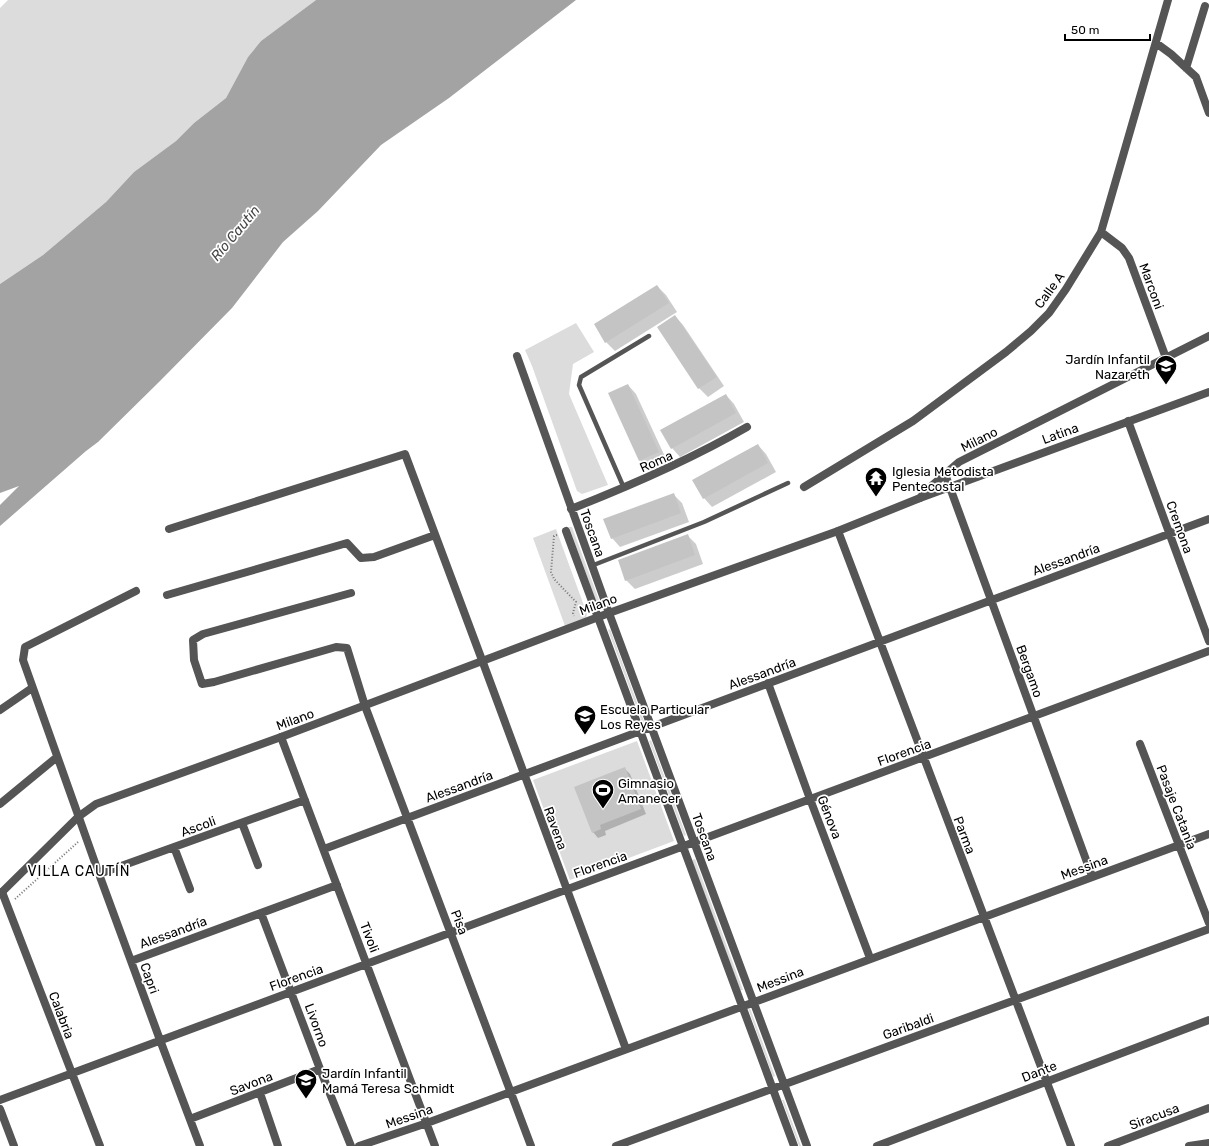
<svg xmlns="http://www.w3.org/2000/svg" width="1209" height="1146" viewBox="0 0 1209 1146" font-family="Rubik,sans-serif">
<style>
.green{fill:#dcdcdc}
.water{fill:#a3a3a3}
.shadow{fill:#0003}
.building{fill:#c4c4c4}
.lines{fill:none;stroke-linecap:round;stroke-linejoin:round}
.path{stroke:#777;stroke-width:2;stroke-dasharray:1 2;stroke-linecap:butt}
.service{stroke:#555;stroke-width:4.5}
.minor{stroke:#555;stroke-width:8}
.tertiary{stroke:#555;stroke-width:8}
.labels{text-anchor:middle;stroke-width:3.5;stroke-linejoin:round;paint-order:stroke}
.street-label{font-size:13px;fill:#000;stroke:#fff}
.poi-label{font-size:13px;fill:#000;stroke:#fff;text-anchor:start}
.water-label{font-size:14px;font-style:italic;fill:#444;stroke:#fff}
.neighbourhood-label{font-size:14px;letter-spacing:1px;fill:#000;stroke:#fff}
</style>
<rect width="100%" height="100%" fill="#fff"/>
<!-- green -->
<path class="green" d="M8 0H316L261 41 248 57 226 98 194 123 176 141 134 172 106 202 43 255 0 284V8Z
M576 323 594 352 573 364 569 394 608 485 582 494 577 491 532 366 525 350Z
M569 527H572L602 608 599 609Z
M556 529 587 614 586 618 565 626 533 538Z
M610 629 645 724 643 725 608 630Z
M651 740 686 835 684 836 649 741Z
M637 741 674 841 570 880 533 780Z
M695 859 743 990H740L692 860Z
M748 1008H750L775 1076 773 1077Z
M782 1100H784L801 1146H799Z"/>
<!-- water -->
<path class="water" d="M316 0H576L449 98 381 145 318 211 283 242 232 308 160 381 98 442 86 451 0 526V505L19 486 0 493V284L43 255 106 202 134 172 176 141 194 123 226 98 248 57 261 41Z"/>
<!-- shadow -->
<path class="shadow" d="M657 286 666 295 677 312 615 351 606 342Z
M675 316 683 325 724 386 708 397 699 388 658 328Z
M628 385 636 394 667 461 648 469 640 460Z
M726 395 734 404 744 422 680 457 672 448Z
M758 445 766 454 776 472 712 507 704 498Z
M673 494 682 503 689 522 620 547 612 538Z
M688 536 696 544 703 564 635 589 626 580Z
M624 768 630 774 646 814 605 831 606 835 598 838 593 832Z"/>
<!-- building -->
<path class="building" d="M657 285 669 303 605 343 594 324Z
M675 315 717 377 698 389 657 327Z
M628 384 659 452 639 461 608 393Z
M726 394 736 413 671 449 660 430Z
M758 444 768 463 703 499 692 480Z
M674 493 681 513 611 539 603 519Z
M688 534 695 555 625 581 618 560Z
M625 767 641 809 600 825 601 829 592 833 574 787Z"/>
<g class="lines">
<!-- path -->
<path class="path" d="M557 535 554 536 551 572 554 579 576 602 573 613 574 616
M15 899 78 842"/>
<!-- service -->
<path class="service" d="M624 488 579 385 581 377 649 336
M591 566 704 522 788 483"/>
<!-- minor -->
<path class="minor" d="M1156 43 1171 54 1196 77 1209 113
M1186 68 1205 6
M1101 232 1122 248 1129 258 1166 358
M517 356 609 613 807 1146
M1128 421 1209 641
M945 474 1092 876
M804 487 913 421 1006 352 1031 331 1049 313 1066 289 1101 232 1168 0
M920 498 1209 392
M571 509C632 485 690 460 747 427
M169 529 405 454 482 660 626 1049
M566 531 794 1146
M838 531 1071 1146
M136 591 25 647 23 660 99 874 160 1040 200 1146
M351 593 203 634 193 640 194 660 202 684 214 682 336 647 347 648 365 706 531 1146
M167 595 347 543 361 558 374 557 435 535
M768 683 810 799 870 958
M0 710 32 688
M281 737 435 1146
M1140 744 1209 923
M0 804 57 757
M242 823 258 865
M174 847 190 889
M324 849 1209 519
M99 874 305 800
M2 892 100 1146
M261 913 320 1069 351 1146
M131 961 337 885
M260 1093 278 1146
M0 1100 1209 651
M0 1109 14 1146
M190 1119 320 1069
M359 1146 427 1123 1209 834
M616 1146 1209 929
M877 1146 1209 1020
M1108 1146 1209 1108
M1189 1146 1209 1143"/>
<!-- tertiary -->
<path class="tertiary" d="M0 894 78 817 96 804 281 737 609 613 838 531 920 498 928 489 959 462 1209 336"/>
</g>
<!-- icons -->
<defs>
<g id="school-pin" transform="scale(1.15)"><path d="M0 17L-7.5 6A9.5 9.5 0 1 1 7.5 6Z" fill="#000" stroke="#fff"/><path d="M0-5L7-2L0 1L-7-2ZM-4 1L0 2.5L4 1V4Q0 6-4 4Z" fill="#fff"/></g>
<g id="temple-pin" transform="scale(1.15)"><path d="M0 17L-7.5 6A9.5 9.5 0 1 1 7.5 6Z" fill="#000" stroke="#fff"/><path d="M0-6L5-2H3V0L6.5 2.5H4V6H1.5V3h-3V6H-4V2.5H-6.5L-3 0V-2H-5Z" fill="#fff"/></g>
<g id="stadium-pin" transform="scale(1.15)"><path d="M0 17L-7.5 6A9.5 9.5 0 1 1 7.5 6Z" fill="#000" stroke="#fff"/><path d="M0-5a6.5 5 0 1 0 0 10a6.5 5 0 1 0 0-10ZM-3.5-1.8h7v3.6h-7Z" fill="#fff"/></g>
</defs>
<g fill-rule="evenodd">
<use href="#school-pin" x="1166" y="366"/>
<use href="#temple-pin" x="876" y="478"/>
<use href="#school-pin" x="585" y="716"/>
<use href="#stadium-pin" x="603" y="790"/>
<use href="#school-pin" x="306" y="1080"/>
</g>
<g class="labels">
<!-- street labels -->
<g class="street-label">
<text transform="translate(1152 286) rotate(70)" y="5">Marconi</text>
<text transform="translate(1049 290) rotate(-54)" y="5">Calle A</text>
<text transform="translate(1060 433) rotate(-20)" y="5">Latina</text>
<text transform="translate(979 439) rotate(-27)" y="5">Milano</text>
<text transform="translate(656 461) rotate(-24)" y="5">Roma</text>
<text transform="translate(1180 527) rotate(70)" y="5">Cremona</text>
<text transform="translate(593 533) rotate(70)" y="5">Toscana</text>
<text transform="translate(1066 559) rotate(-20)" y="5">Alessandría</text>
<text transform="translate(598 604) rotate(-20)" y="5">Milano</text>
<text transform="translate(1030 671) rotate(70)" y="5">Bergamo</text>
<text transform="translate(762 673) rotate(-20)" y="5">Alessandría</text>
<text transform="translate(295 719) rotate(-20)" y="5">Milano</text>
<text transform="translate(904 752) rotate(-20)" y="5">Florencia</text>
<text transform="translate(459 786) rotate(-20)" y="5">Alessandría</text>
<text transform="translate(1177 807) rotate(69)" y="5">Pasaje Catania</text>
<text transform="translate(830 817) rotate(69)" y="5">Génova</text>
<text transform="translate(198 826) rotate(-20)" y="5">Ascoli</text>
<text transform="translate(556 828) rotate(70)" y="5">Ravena</text>
<text transform="translate(965 835) rotate(69)" y="5">Parma</text>
<text transform="translate(705 837) rotate(70)" y="5">Toscana</text>
<text transform="translate(600 864) rotate(-20)" y="5">Florencia</text>
<text transform="translate(1084 867) rotate(-20)" y="5">Messina</text>
<text transform="translate(460 922) rotate(69)" y="5">Pisa</text>
<text transform="translate(173 932) rotate(-20)" y="5">Alessandría</text>
<text transform="translate(370 937) rotate(69)" y="5">Tivoli</text>
<text transform="translate(296 977) rotate(-20)" y="5">Florencia</text>
<text transform="translate(150 978) rotate(70)" y="5">Capri</text>
<text transform="translate(780 979) rotate(-21)" y="5">Messina</text>
<text transform="translate(62 1015) rotate(69)" y="5">Calabria</text>
<text transform="translate(317 1025) rotate(70)" y="5">Livorno</text>
<text transform="translate(908 1026) rotate(-20)" y="5">Garibaldi</text>
<text transform="translate(1039 1071) rotate(-21)" y="5">Dante</text>
<text transform="translate(251 1083) rotate(-21)" y="5">Savona</text>
<text transform="translate(409 1116) rotate(-19)" y="5">Messina</text>
<text transform="translate(1154 1116) rotate(-21)" y="5">Siracusa</text>
</g>
<!-- poi labels -->
<g class="poi-label">
<text x="1150" y="364" text-anchor="end">Jardín Infantil<tspan x="1150" dy="15">Nazareth</tspan></text>
<text x="892" y="476">Iglesia Metodista<tspan x="892" dy="15">Pentecostal</tspan></text>
<text x="600" y="714">Escuela Particular<tspan x="600" dy="15">Los Reyes</tspan></text>
<text x="618" y="788">Gimnasio<tspan x="618" dy="15">Amanecer</tspan></text>
<text x="322" y="1078">Jardín Infantil<tspan x="322" dy="15">Mamá Teresa Schmidt</tspan></text>
</g>
<!-- water labels -->
<g class="water-label">
<text transform="translate(235 233) rotate(-50)" y="5">Río Cautín</text>
</g>
<!-- neighbourhood labels -->
<g class="neighbourhood-label">
<text x="79" y="876">VILLA CAUTÍN</text>
</g>
</g>
<!-- scale -->
<path d="M1065 34v6h85v-6" fill="none" stroke="#000000" stroke-width="2"/>
<text x="1071" y="34" font-size="12" fill="#000000" stroke="#ffffff" stroke-width="3" paint-order="stroke">50 m</text>
</svg>
